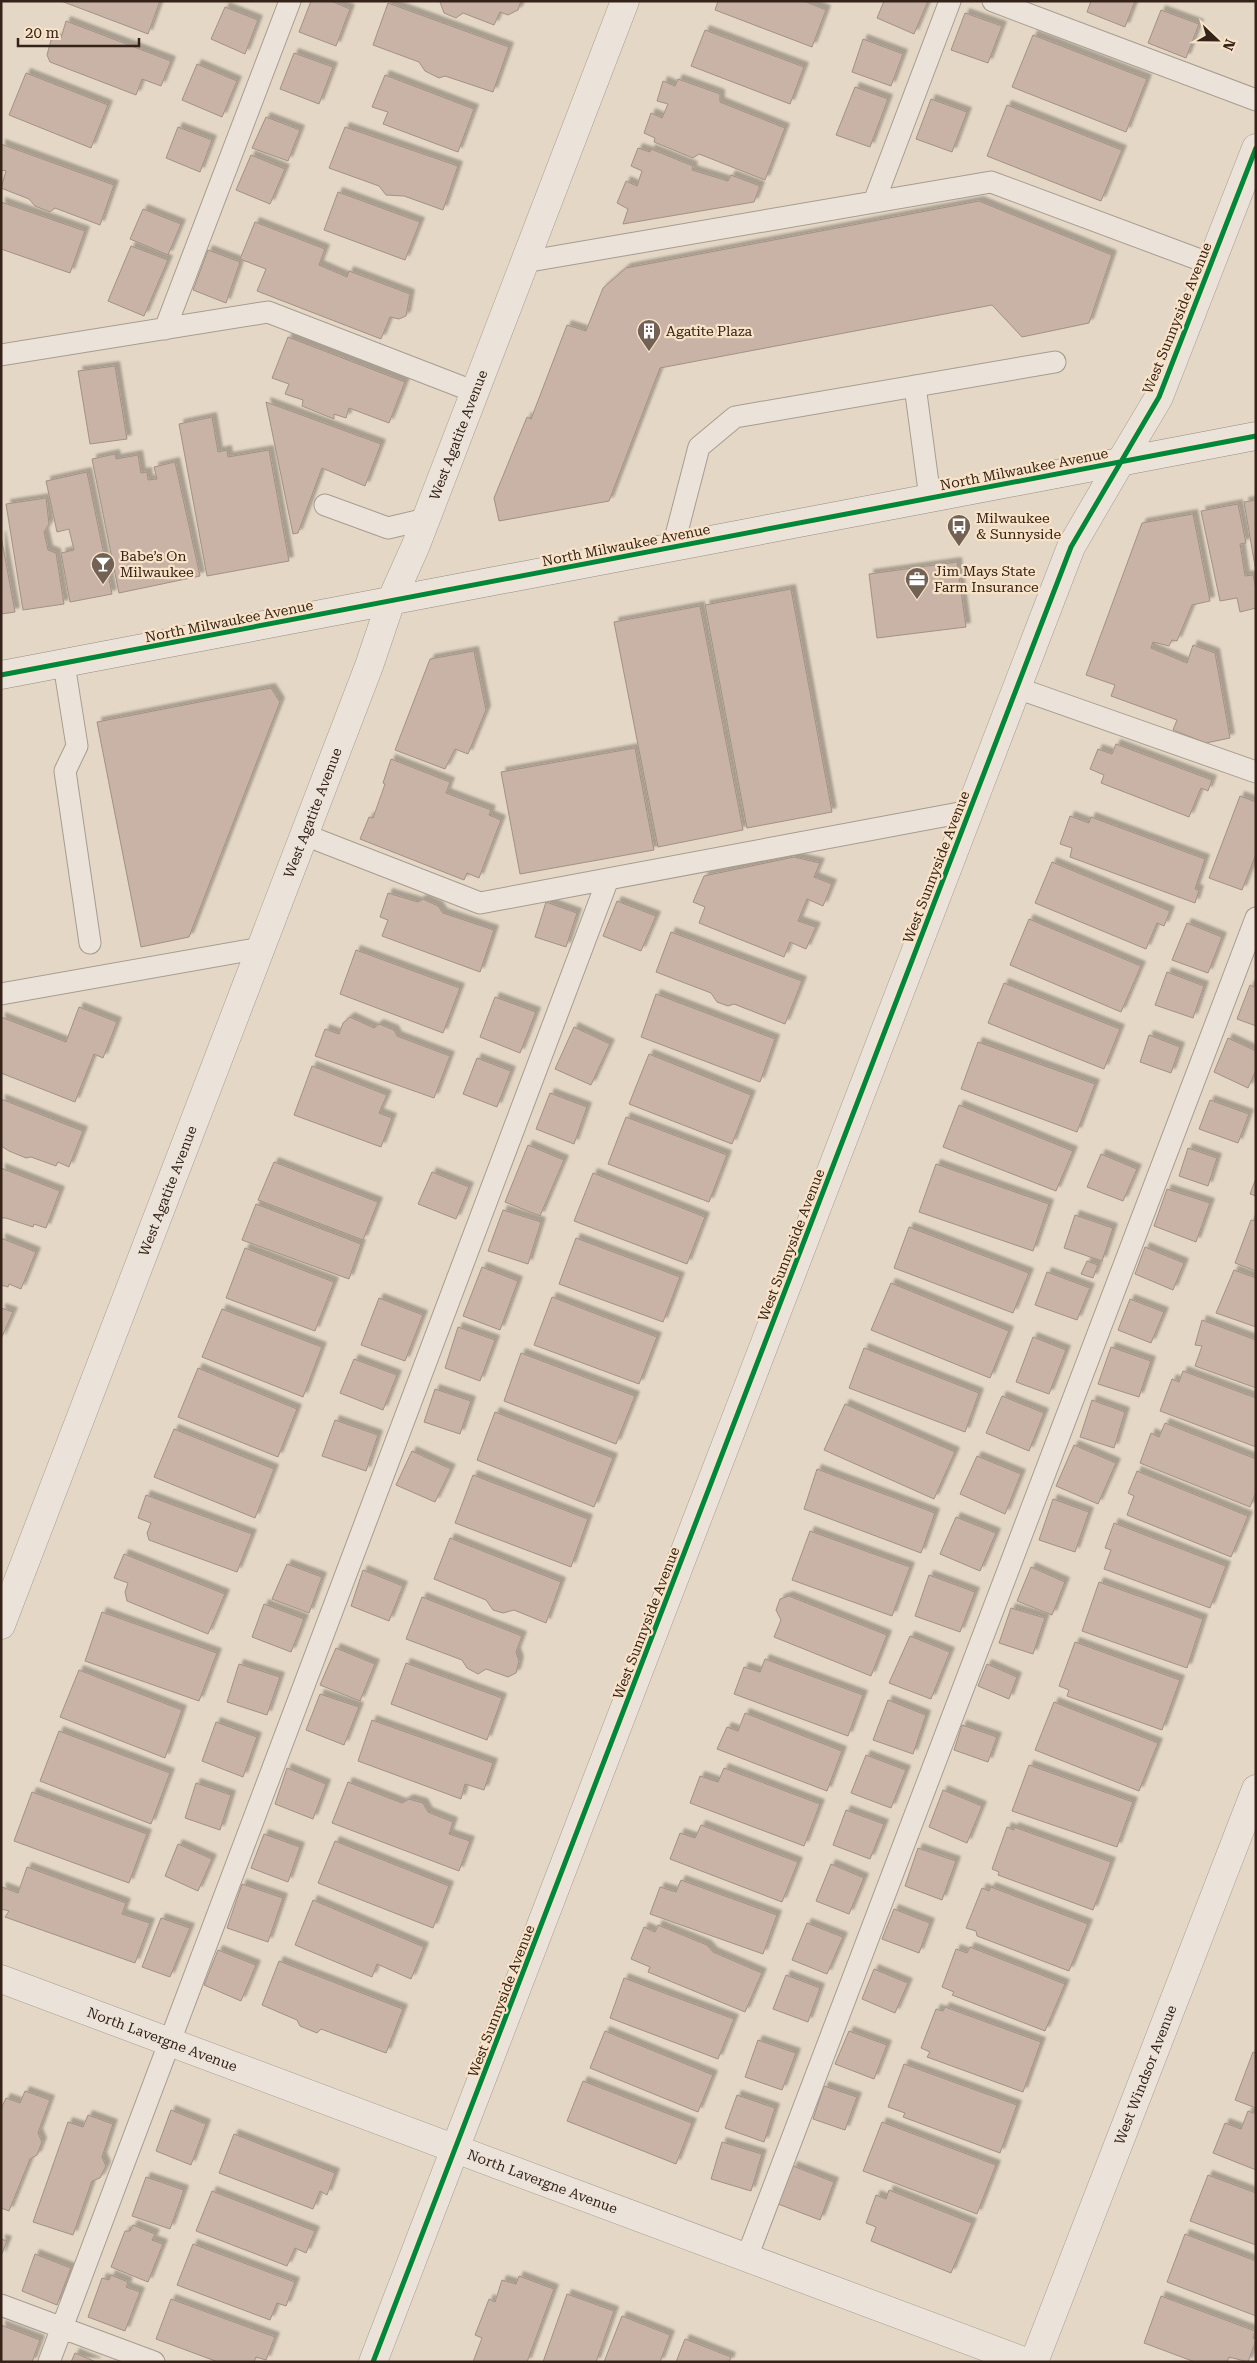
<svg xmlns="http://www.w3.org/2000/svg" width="1257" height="2363" viewBox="0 0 1257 2363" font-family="'Roboto Serif',serif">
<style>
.building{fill:#c8b3a6;stroke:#a39185;filter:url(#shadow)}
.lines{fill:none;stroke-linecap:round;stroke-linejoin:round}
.service-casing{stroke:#a89c90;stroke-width:23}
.minor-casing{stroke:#a89c90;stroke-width:29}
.tertiary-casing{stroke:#a89c90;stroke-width:29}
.secondary-casing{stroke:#978b80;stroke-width:29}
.service{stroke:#ebe3d9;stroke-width:21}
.minor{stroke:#ebe3d9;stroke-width:28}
.tertiary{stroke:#ebe3d9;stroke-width:28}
.secondary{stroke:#ebe3d9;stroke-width:28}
.cycleway-casing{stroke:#f8e3c8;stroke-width:8}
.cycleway{stroke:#00873e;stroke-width:5}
.labels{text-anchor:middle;stroke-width:4.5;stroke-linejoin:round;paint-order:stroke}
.street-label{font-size:14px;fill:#352319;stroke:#f8e3c8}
.poi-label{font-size:14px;fill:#352319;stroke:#f8e3c8;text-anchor:start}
</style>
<defs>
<filter id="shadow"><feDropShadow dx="4.5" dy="-4.5" stdDeviation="1" flood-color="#0004"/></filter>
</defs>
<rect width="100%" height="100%" fill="#e4d7c5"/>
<!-- building -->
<path class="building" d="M61 1H160L148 34Z
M311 1H331L350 9 336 46 299 32Z
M437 1H521L518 10 508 15 500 12 494 25 463 13 456 18 444 13 440 2Z
M718 1H804L826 10 812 47 715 10Z
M884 1H928L914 34 877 18Z
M1091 1H1135L1125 27 1087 12Z
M388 3 509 47 493 92 445 76 439 78 425 71 419 62 373 45Z
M225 7 258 20 245 54 211 39Z
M1161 10 1199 24 1186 58 1148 43Z
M965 13 1002 26 988 63 951 50Z
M66 21 171 61 161 86 142 79 136 95 50 62 47 55 51 40 61 38Z
M705 30 804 67 790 104 691 66Z
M1033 35 1147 79 1126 132 1012 87Z
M863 39 903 54 891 86 852 72Z
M294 53 333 67 319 104 280 89Z
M197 64 237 81 222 117 182 100Z
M26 73 108 105 91 148 9 115Z
M385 75 474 109 458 152 383 124 388 112 372 107Z
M678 79 720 94V102L785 128 765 180 699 154 693 158 654 142 655 138 644 133 651 113 662 118 668 104 657 101 663 81 675 86Z
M855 87 888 99 870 147 836 135Z
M931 99 967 112 952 152 916 139Z
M1007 105 1122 150 1101 201 987 156Z
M266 117 300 130 288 161 252 148Z
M178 127 212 140 200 172 166 158Z
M345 127 458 166 443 210 404 196 386 195 379 186 329 168Z
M1 144 114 185 100 225 55 208 50 212 35 206 29 199 1 188 6 171 1 170Z
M638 148 650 152 651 149 693 166 692 170 728 181 731 175 760 186 754 202 623 224 628 209 617 203 626 181 637 186 642 171 631 166Z
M251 155 285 169 270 204 236 190Z
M338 192 420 222 405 260 324 230Z
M979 201 1112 255 1089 323 1022 337 992 305 660 368 609 501 499 521 494 498 527 417 531 419 567 325 586 331 603 288 626 268Z
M1 202 85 231 70 273 1 249Z
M143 209 181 224 168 255 130 239Z
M255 222 325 249 319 265 347 277 349 271 410 294 406 316 399 319 390 317 381 339 257 291 266 269 240 259Z
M131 246 168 260 144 316 108 301Z
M208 250 240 262 226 303 193 290Z
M288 337 405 382 389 423 349 408 346 418 334 414V419L302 406 303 400 285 394 289 384 272 378Z
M115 366 127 439 90 444 78 371Z
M266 402 381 444 365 486 322 468 298 533 293 534Z
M212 417 218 452 227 450 228 457 269 450 289 561 207 576 179 424Z
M115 454 116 459 138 455 141 473 147 472 148 480 157 479 154 467 175 462 200 576 119 593 92 459Z
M87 472 112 594 70 602 61 553 74 550 69 529 57 532 46 481Z
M46 498 49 524 44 532 48 550 56 553 64 604 23 610 6 504Z
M1256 500V572L1244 502Z
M1238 504 1246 543 1240 544 1245 576 1253 575 1256 589V608L1240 612 1237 598 1220 601 1201 511Z
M1193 514 1210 601 1192 605 1177 641 1172 640 1169 646 1153 642 1151 648 1187 663 1193 645 1215 653 1230 738 1206 743 1173 730 1177 720 1111 696 1115 685 1086 675 1142 523Z
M1 536 15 612 1 614Z
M957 562 966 627 877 638 869 574Z
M791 589 832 812 747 828 705 605Z
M700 606 743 830 658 847 614 622Z
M474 651 486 710 468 754 455 749 445 769 395 750 430 659Z
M271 688 280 702 189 937 141 947 97 722Z
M1116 744 1212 780 1208 791 1201 788 1189 817 1101 783 1104 775 1090 769 1098 749 1112 754Z
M635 748 654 850 520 874 501 772Z
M391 759 450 782 446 793 491 810 489 815 501 820 479 878 467 873 464 880 360 839 369 817 373 818 385 784 383 783Z
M1240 796 1256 802V854L1242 890 1209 878Z
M1070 816 1089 823 1091 817 1205 859 1195 889 1199 890 1195 903 1070 857 1072 848 1060 844Z
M794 857 820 863 814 877 832 884 823 906 807 899 798 921 816 927 806 949 790 942 784 957 699 923 705 907 693 902 704 876Z
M1052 862 1170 911 1164 926 1157 923 1146 949 1035 903Z
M388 893 418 902 423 899 438 906 443 913 494 930 480 972 382 936 388 920 380 917Z
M617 901 656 916 641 951 603 936Z
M546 902 577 913 566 947 535 937Z
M1029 919 1141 966 1121 1012 1010 965Z
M1187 923 1222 937 1208 973 1172 960Z
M671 932 802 981 785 1024 734 1004 728 1006 717 1002 711 993 656 972Z
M356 950 460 988 443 1033 340 994Z
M1167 972 1204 986 1193 1018 1155 1005Z
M1004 983 1120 1029 1104 1069 988 1023Z
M1250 985 1256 988V1026L1237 1019Z
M656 994 775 1039 760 1082 641 1037Z
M495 997 536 1012 520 1053 480 1037Z
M79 1007 117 1022 103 1058 94 1054 75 1102 1 1073V1017L66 1042Z
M350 1017 374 1028 379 1024 394 1030 397 1036 450 1056 434 1098 315 1056 325 1029 339 1034 343 1023Z
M574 1027 610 1044 591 1085 555 1069Z
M1149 1035 1180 1047 1171 1073 1140 1062Z
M1228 1038 1256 1051V1070L1248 1088 1214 1072Z
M978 1042 1095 1084 1077 1132 961 1089Z
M649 1054 751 1095 732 1144 629 1104Z
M477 1058 511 1071 497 1107 463 1094Z
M312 1066 387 1095 379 1113 392 1118 381 1147 294 1115Z
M550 1093 587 1107 574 1144 536 1129Z
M1 1099 83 1131 69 1167 58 1162 56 1166 31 1157 26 1158 9 1151 1 1146Z
M1210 1100 1249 1114 1238 1143 1199 1129Z
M959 1105 1073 1151 1056 1191 943 1147Z
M626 1117 727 1155 709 1202 608 1164Z
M528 1145 564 1160 540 1216 505 1202Z
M1188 1148 1217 1158 1208 1186 1179 1176Z
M1101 1154 1137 1169 1123 1201 1087 1187Z
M274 1162 378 1202 363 1240 258 1200Z
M936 1164 1049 1204 1033 1251 919 1212Z
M1 1168 60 1191 46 1228 34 1224 33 1227 6 1218H1Z
M432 1172 469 1187 456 1219 418 1204Z
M593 1173 705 1217 687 1264 574 1221Z
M1256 1178V1196L1250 1194Z
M1167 1189 1210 1203 1196 1242 1154 1226Z
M256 1204 361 1244 349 1279 242 1240Z
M503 1210 541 1222 528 1264 488 1251Z
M1075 1215 1113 1228 1102 1261 1064 1248Z
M1251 1220 1256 1221V1271L1235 1263Z
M909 1227 1029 1273 1013 1313 894 1268Z
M1 1238 36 1252 21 1289 9 1284 8 1287 1 1285Z
M576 1238 680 1277 663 1322 559 1284Z
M1145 1247 1184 1263 1173 1290 1135 1274Z
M245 1248 334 1282 315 1331 226 1298Z
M1087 1261 1098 1265 1093 1278 1081 1274Z
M482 1267 518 1281 500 1330 463 1316Z
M1234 1270 1256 1278V1327L1216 1313Z
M1047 1272 1090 1288 1077 1320 1035 1305Z
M891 1283 1009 1331 990 1378 871 1330Z
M552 1297 657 1337 639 1384 534 1345Z
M379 1298 423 1315 405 1361 361 1345Z
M1130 1299 1164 1312 1151 1343 1118 1330Z
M1 1308 13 1312 1 1339Z
M222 1309 322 1347 303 1397 202 1357Z
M1202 1320 1256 1340V1388L1195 1366 1202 1346 1195 1345Z
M458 1327 495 1340 480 1381 445 1368Z
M1033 1337 1066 1350 1049 1394 1016 1382Z
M1111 1347 1151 1361 1139 1397 1098 1384Z
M864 1348 979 1393 965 1432 849 1388Z
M521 1353 635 1396 616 1444 504 1401Z
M354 1359 397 1375 383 1410 340 1393Z
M198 1368 297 1409 278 1457 178 1417Z
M1183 1371 1256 1398V1447L1160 1411 1172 1379 1179 1382Z
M435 1389 471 1401 460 1434 424 1422Z
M1002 1396 1044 1413 1029 1451 986 1433Z
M1092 1400 1125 1412 1114 1448 1080 1437Z
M845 1404 955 1452 934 1499 824 1450Z
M495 1412 613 1458 594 1507 477 1460Z
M335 1420 378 1435 366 1471 322 1456Z
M1165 1423 1256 1459V1492L1250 1507 1140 1463 1151 1433 1159 1437Z
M174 1429 274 1469 255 1518 154 1477Z
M1074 1445 1116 1463 1098 1504 1056 1486Z
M412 1451 451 1469 435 1502 396 1485Z
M977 1456 1021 1474 1005 1514 960 1494Z
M817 1469 935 1513 921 1553 804 1509Z
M1137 1471 1248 1516 1231 1557 1127 1515 1134 1496 1128 1493Z
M473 1475 588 1519 571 1567 455 1523Z
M146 1495 252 1534 237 1572 149 1540 147 1533 151 1523 138 1518Z
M1053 1499 1089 1512 1075 1552 1039 1540Z
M956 1517 996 1533 980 1571 940 1554Z
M1114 1523 1226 1566 1210 1608 1104 1569 1111 1550 1105 1548Z
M810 1531 910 1567 892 1616 792 1580Z
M450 1538 561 1582 546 1623 514 1610 503 1613 493 1610 486 1600 434 1579Z
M124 1554 225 1594 208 1634 127 1601 125 1592 128 1583 114 1578Z
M287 1564 322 1577 309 1613 272 1599Z
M1031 1567 1065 1582 1052 1615 1017 1601Z
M363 1570 403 1586 389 1621 351 1606Z
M929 1575 975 1592 960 1632 915 1616Z
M1099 1582 1203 1619 1187 1668 1082 1631Z
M789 1596 887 1635 871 1676 774 1637 781 1620 776 1610 780 1599Z
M422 1597 522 1636 516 1652 519 1661 516 1673 508 1677 486 1669 478 1674 467 1668 462 1660 406 1639Z
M264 1604 304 1619 291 1652 252 1637Z
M1011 1608 1045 1618 1033 1654 999 1643Z
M102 1612 217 1653 199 1701 85 1661Z
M910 1636 950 1652 931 1699 889 1683Z
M1075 1642 1180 1680 1162 1730 1067 1696 1069 1690 1059 1686Z
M336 1648 375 1664 360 1701 320 1685Z
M765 1659 863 1695 848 1736 734 1694 744 1667 760 1672Z
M406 1663 502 1698 487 1740 391 1704Z
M239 1664 280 1677 267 1715 227 1702Z
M987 1664 1017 1677 1009 1699 978 1686Z
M79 1670 182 1710 165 1758 60 1717Z
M320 1694 359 1707 344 1745 306 1730Z
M888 1700 926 1715 913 1754 873 1740Z
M1054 1702 1158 1743 1139 1791 1035 1750Z
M745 1713 842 1751 827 1791 717 1749 727 1727 738 1731Z
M372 1720 493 1763 484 1790 465 1784 461 1799 358 1761Z
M216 1722 257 1737 243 1777 202 1761Z
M962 1725 997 1737 988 1762 954 1750Z
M59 1731 170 1773 151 1824 40 1781Z
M866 1755 906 1770 891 1808 851 1793Z
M1029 1765 1133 1802 1117 1847 1012 1811Z
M287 1768 326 1784 313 1819 275 1804Z
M724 1768 820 1804 804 1846 690 1803 700 1776 718 1782Z
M348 1782 402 1803 409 1799 423 1803 428 1812 453 1822 449 1834 470 1841 459 1871 332 1823Z
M196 1783 231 1795 220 1830 185 1818Z
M943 1790 982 1806 967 1843 929 1827Z
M32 1792 147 1834 129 1883 14 1841Z
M846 1810 884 1824 870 1859 833 1845Z
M701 1825 798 1862 782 1902 670 1859 680 1833 695 1838Z
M1007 1827 1014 1830V1827L1111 1862 1093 1910 998 1875 999 1872 992 1869Z
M264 1834 300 1847 288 1882 251 1868Z
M335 1841 449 1886 433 1928 318 1883Z
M178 1844 212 1859 198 1891 165 1876Z
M918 1848 956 1861 942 1900 905 1886Z
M831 1864 864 1878 849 1914 816 1901Z
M27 1867 126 1903 122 1914 150 1923 135 1963 5 1917 9 1911 1 1909 2 1887 18 1893Z
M681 1880 777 1915 763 1954 650 1914 660 1887 676 1892Z
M242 1884 283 1898 268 1942 227 1928Z
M991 1887 1088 1924 1069 1971 977 1936 976 1931 966 1928 982 1888 989 1891Z
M313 1900 424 1947 411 1979 377 1964 372 1977 295 1945Z
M894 1909 930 1923 919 1953 882 1939Z
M161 1918 190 1928 170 1977 142 1967Z
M807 1923 843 1937 827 1974 792 1960Z
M658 1925 707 1945 713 1952 762 1973 745 2012 648 1972 650 1967 631 1959 644 1927 655 1932Z
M970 1947 1065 1984 1045 2031 952 1995 954 1992 942 1987 956 1949 967 1953Z
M218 1950 256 1965 241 2001 204 1985Z
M279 1961 403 2009 386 2053 321 2029 317 2033 300 2026 297 2020 262 2005Z
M874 1969 908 1983 895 2013 862 1999Z
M786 1975 820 1988 808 2022 773 2009Z
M624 1978 734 2019 718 2059 610 2018Z
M945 2007 1041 2042 1023 2092 927 2057 930 2052 921 2048 936 2009 943 2011Z
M605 2031 713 2075 698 2112 590 2068Z
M849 2031 887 2045 874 2079 835 2064Z
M758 2040 796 2053 782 2090 745 2077Z
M1253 2052 1256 2053V2108L1235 2100Z
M904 2064 1017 2105 1000 2153 903 2117 905 2113 888 2107Z
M583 2081 692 2123 676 2164 567 2121Z
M824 2086 857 2097 845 2130 813 2119Z
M25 2091 50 2100 38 2133 42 2142 37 2155 30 2159 9 2211 1 2208V2109L6 2098 20 2103Z
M737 2095 775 2108 764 2142 725 2128Z
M171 2110 206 2124 191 2165 156 2151Z
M1248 2111 1256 2114V2170L1213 2153 1225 2123 1241 2129Z
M88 2115 113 2124 102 2157 106 2166 100 2178 92 2181 73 2235 33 2222 68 2122 83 2127Z
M882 2122 996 2165 977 2214 863 2171Z
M234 2134 335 2173 327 2195 320 2191 313 2209 219 2173Z
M722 2142 762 2154 751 2191 711 2179Z
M793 2166 834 2182 820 2220 778 2204Z
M1208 2175 1256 2193V2245L1190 2221Z
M146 2177 184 2190 170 2229 132 2216Z
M889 2190 972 2223 951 2273 871 2241 876 2227 866 2223 876 2195 886 2199Z
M212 2191 315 2231 306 2253 295 2248 287 2266 196 2231Z
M133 2225 155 2234 152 2240 163 2244 148 2282 111 2267 125 2231H130Z
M1185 2234 1256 2261V2316L1167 2282Z
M1 2239 7 2241 1 2256Z
M193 2244 295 2282 286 2306 277 2303 270 2320 177 2285Z
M35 2254 71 2268 57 2305 22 2291Z
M111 2275 128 2282 126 2287 140 2292 125 2331 88 2317 102 2278 109 2280Z
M519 2276 554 2289 527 2362H473L482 2338 475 2335 489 2299 495 2302 502 2280 516 2284Z
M567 2294 614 2311 596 2362H543Z
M1161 2296 1255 2331 1253 2338 1256 2340 1248 2362 1229 2357 1227 2362H1195L1144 2343Z
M171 2299 275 2337 266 2360 256 2357 254 2362H218L156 2339Z
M622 2316 670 2335 660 2362H604Z
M1 2325 40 2340 32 2362H1Z
M685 2339 731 2357 729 2362H676Z
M75 2353 96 2362H71Z"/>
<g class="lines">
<!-- service casing -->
<g class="service-casing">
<path id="service" d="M993 1 1256 100
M874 202 950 1
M524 262 991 182 1211 264
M165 329 290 1
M1 355 268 312 475 392
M915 386 930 498
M325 505 388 528 426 519
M673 547 699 447 735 417 1055 362
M64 664 77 746 65 771 90 943
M1017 688 1256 772
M305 835 480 903 970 811
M1 994 261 948
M747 2257 1256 918
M1 2305 154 2362
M49 2362 608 879"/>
</g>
<!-- minor casing -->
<g class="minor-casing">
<g id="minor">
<path id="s1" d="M1 1625 369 666 391 601 416 545 625 1"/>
<path id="s2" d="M1 1979 1026 2362"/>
<path d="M373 2362 1071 547 1121 461"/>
<path id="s3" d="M1034 2362 1256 1789"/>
</g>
</g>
<!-- tertiary casing -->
<g class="tertiary-casing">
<path id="tertiary" d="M1121 461 1159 397 1256 148"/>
</g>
<!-- secondary casing -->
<g class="secondary-casing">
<path id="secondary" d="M1 675 1256 436"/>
</g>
<!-- service -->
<use href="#service" class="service"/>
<!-- minor -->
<use href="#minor" class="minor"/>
<!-- tertiary -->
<use href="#tertiary" class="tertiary"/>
<!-- secondary -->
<use href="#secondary" class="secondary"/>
<!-- cycleway casing -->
<g class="cycleway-casing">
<path id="cycleway" d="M1 675 1256 436
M373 2362 1071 547 1159 397 1256 148"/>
</g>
<!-- cycleway -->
<use href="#cycleway" class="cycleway"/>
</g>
<!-- icons -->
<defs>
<g id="building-pin" transform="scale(1.25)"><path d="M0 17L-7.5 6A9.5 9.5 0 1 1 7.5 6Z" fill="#726255" stroke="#f8e3c8"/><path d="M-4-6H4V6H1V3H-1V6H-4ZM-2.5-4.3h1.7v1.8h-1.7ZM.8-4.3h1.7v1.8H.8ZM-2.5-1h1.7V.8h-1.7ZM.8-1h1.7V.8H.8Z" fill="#fff"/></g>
<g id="bus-pin" transform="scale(1.25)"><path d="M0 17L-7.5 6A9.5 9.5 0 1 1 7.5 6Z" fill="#726255" stroke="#f8e3c8"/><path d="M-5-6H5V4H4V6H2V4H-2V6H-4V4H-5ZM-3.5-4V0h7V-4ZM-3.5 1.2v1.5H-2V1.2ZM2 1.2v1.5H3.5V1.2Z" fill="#fff"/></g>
<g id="bar-pin" transform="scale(1.25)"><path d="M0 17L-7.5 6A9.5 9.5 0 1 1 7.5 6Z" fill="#726255" stroke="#f8e3c8"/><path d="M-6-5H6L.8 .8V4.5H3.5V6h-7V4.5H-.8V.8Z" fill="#fff"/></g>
<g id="office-pin" transform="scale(1.25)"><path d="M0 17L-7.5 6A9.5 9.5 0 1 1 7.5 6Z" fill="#726255" stroke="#f8e3c8"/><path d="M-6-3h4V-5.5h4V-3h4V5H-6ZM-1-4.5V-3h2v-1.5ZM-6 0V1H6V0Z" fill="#fff"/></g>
</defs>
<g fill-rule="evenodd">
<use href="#building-pin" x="649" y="331"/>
<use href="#bus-pin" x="959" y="526"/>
<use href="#bar-pin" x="103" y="564"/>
<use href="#office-pin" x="917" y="579"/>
</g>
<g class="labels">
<!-- street labels -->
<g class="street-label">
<text transform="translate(1177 318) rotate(-68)" y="5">West Sunnyside Avenue</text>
<text dy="5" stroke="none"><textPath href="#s1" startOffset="1275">West Agatite Avenue</textPath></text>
<text transform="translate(1024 469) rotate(-11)" y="5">North Milwaukee Avenue</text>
<text transform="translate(626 545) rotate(-11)" y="5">North Milwaukee Avenue</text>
<text transform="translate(229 621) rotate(-11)" y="5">North Milwaukee Avenue</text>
<text dy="5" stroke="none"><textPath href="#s1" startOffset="870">West Agatite Avenue</textPath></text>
<text transform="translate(936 867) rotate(-69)" y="5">West Sunnyside Avenue</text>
<text dy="5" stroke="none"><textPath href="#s1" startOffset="465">West Agatite Avenue</textPath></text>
<text transform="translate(791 1245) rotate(-69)" y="5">West Sunnyside Avenue</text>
<text transform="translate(646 1623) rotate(-69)" y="5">West Sunnyside Avenue</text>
<text transform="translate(501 2001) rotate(-69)" y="5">West Sunnyside Avenue</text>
<text dy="5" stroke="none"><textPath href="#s2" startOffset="172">North Lavergne Avenue</textPath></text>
<text dy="5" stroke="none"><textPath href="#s3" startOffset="308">West Windsor Avenue</textPath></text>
<text dy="5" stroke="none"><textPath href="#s2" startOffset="578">North Lavergne Avenue</textPath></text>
</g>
<!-- poi labels -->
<g class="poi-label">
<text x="666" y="336">Agatite Plaza</text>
<text x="976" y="523">Milwaukee<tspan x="976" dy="16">&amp; Sunnyside</tspan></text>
<text x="120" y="561">Babe’s On<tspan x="120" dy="16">Milwaukee</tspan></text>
<text x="934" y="576">Jim Mays State<tspan x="934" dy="16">Farm Insurance</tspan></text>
</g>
</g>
<!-- border -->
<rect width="1257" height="2363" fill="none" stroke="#352319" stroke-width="5"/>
<!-- north arrow -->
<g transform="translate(1217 40) rotate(112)" stroke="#f8e3c8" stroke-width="4" paint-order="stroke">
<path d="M0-4L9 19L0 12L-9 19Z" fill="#352319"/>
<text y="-8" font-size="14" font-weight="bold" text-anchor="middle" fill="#352319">N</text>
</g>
<!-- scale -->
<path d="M18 38v8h121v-8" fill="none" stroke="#352319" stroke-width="2.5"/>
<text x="25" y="38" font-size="15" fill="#352319" stroke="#f8e3c8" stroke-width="4" paint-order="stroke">20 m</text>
</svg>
